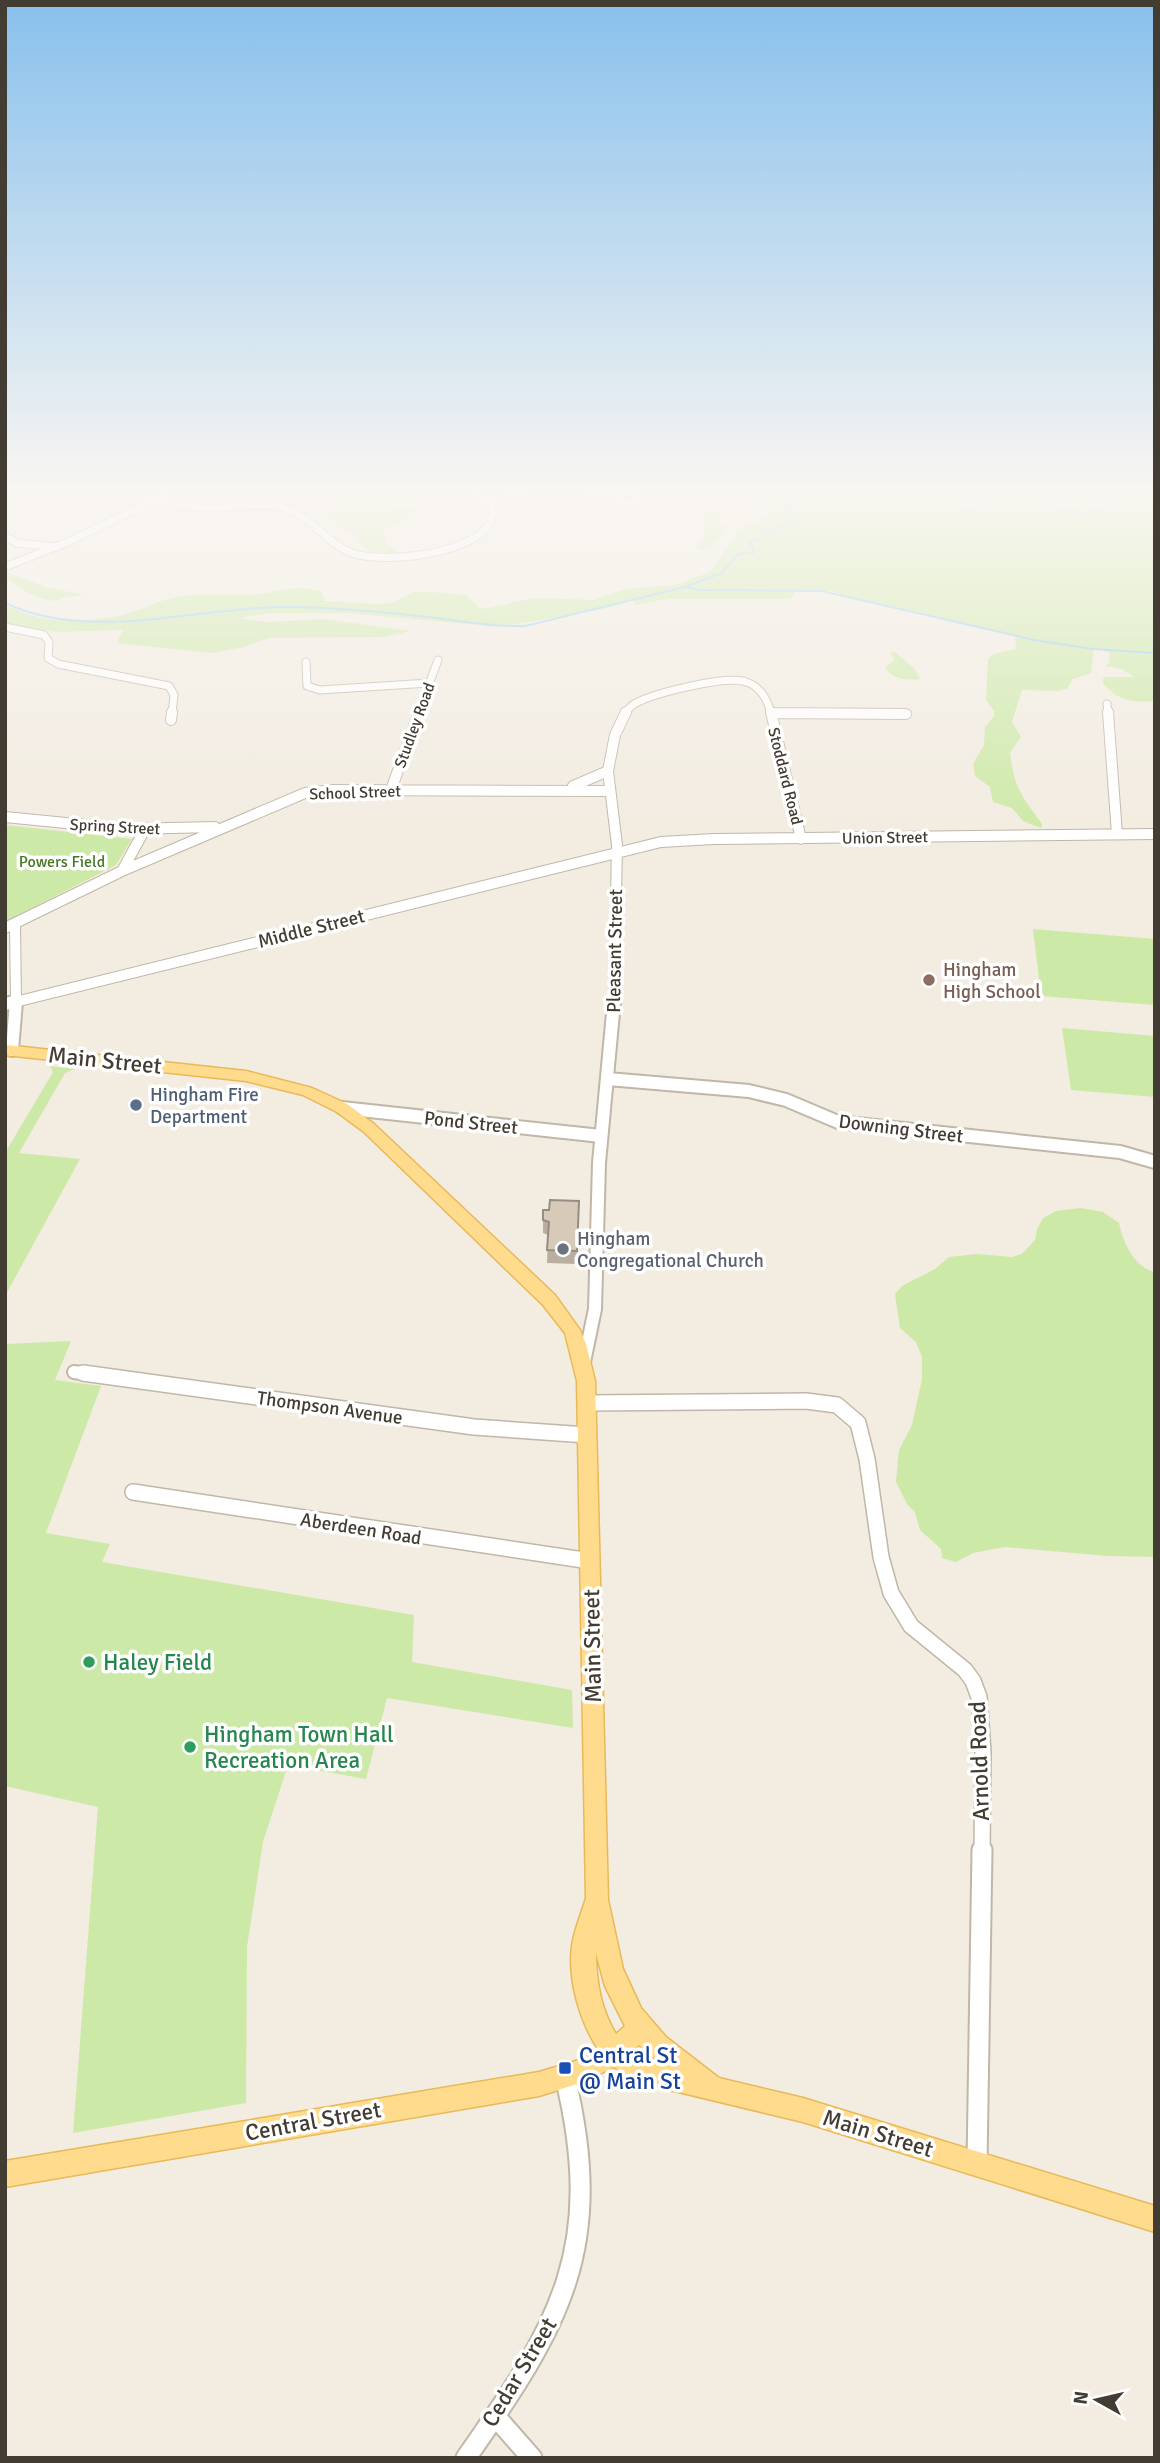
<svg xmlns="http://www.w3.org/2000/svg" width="1160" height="2463" viewBox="0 0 1160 2463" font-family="Signika,sans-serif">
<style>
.green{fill:#cde9a7}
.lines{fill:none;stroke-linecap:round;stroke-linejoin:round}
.stream{stroke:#99d1f3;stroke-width:2}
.minor-far4-casing{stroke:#c0b7a7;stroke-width:9}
.minor-far3-casing{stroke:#c0b7a7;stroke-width:12}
.minor-far2-casing{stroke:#c0b7a7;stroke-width:16}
.minor-far1-casing{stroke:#c0b7a7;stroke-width:18}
.minor-casing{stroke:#c0b7a7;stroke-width:23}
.major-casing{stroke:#e9b958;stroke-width:3}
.minor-far4{stroke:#fff;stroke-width:7}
.minor-far3{stroke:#fff;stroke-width:10}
.minor-far2{stroke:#fff;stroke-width:12}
.minor-far1{stroke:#fff;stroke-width:15}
.minor{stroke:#fff;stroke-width:19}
.major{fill:#ffdb8d;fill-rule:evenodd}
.wall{fill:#b9ae9f}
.building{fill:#d7cab9;stroke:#968d82;stroke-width:2}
.education-dot{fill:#8d6e63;stroke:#fff;stroke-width:2.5}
.service-dot{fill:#5c6f8a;stroke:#fff;stroke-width:2.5}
.worship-dot{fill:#6b7280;stroke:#fff;stroke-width:2.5}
.leisure-dot{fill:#2e9e5b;stroke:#fff;stroke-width:2.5}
.transit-dot{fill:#1a4fb4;stroke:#fff;stroke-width:2.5}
.labels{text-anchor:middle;stroke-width:7;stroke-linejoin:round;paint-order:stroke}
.far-street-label{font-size:16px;fill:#433c32;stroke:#fff}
.far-park-label{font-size:16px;fill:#457723;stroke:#fff}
.street-label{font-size:19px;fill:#433c32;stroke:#fff}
.education-label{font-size:19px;fill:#785e54;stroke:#fff;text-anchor:start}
.service-label{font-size:19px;fill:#4e5e75;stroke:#fff;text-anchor:start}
.worship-label{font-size:19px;fill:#5b616d;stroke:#fff;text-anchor:start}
.near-street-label{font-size:23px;fill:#433c32;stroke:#fff}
.near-leisure-label{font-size:23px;fill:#27864d;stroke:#fff;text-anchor:start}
.near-transit-label{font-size:23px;fill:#164399;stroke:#fff;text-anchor:start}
</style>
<rect width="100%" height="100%" fill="#f2ece1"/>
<!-- green -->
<path class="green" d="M329 488H354L358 498 365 503 422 510 386 528 383 533 387 544 401 554 366 551 356 535 329 520 327 517 333 511 331 505 337 500 329 491Z
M755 488H888L905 494 917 488H931L975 501 1000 497V492L992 488H1035L1096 500 1131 488H1155V701C1134 704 1114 699 1102 682L1104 677H1134L1122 669 1105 666 1110 662 1109 652 1094 649 1091 673 1073 679 1067 689 1057 691 1022 690 1012 722 1021 737 1010 753C1015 790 1021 795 1042 824L1041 828 1023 821 1012 808 993 802 990 787 975 776 973 764 984 745 985 727 994 716V711L986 700 988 659 993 654 1016 649 1015 636 825 590 824 592H795L790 599H667L635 605 634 600 607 608 499 627 347 613H271L237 618 269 622 324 619 410 631 385 637 268 638 244 647 211 653 117 643 123 630 55 632 5 623V605C44 625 85 624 126 614 143 609 159 600 177 597 203 592 232 596 258 594 281 592 298 583 322 592L325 601 377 604 391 603 414 592H434L466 595 478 607 485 609 534 598 594 600 625 589 674 585 710 572 734 539 737 530 768 516 769 510 758 503 766 497V493Z
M711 513H727L719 519 718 524 726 527 713 547 703 551 698 548 703 539 706 516Z
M5 572 46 587 84 595 61 598 56 601C35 599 21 590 5 577Z
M895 652 915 669 920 679C906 681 892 679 885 667L895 660 890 653Z
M5 825 132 839 116 865 5 922Z
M1033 929 1155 939V1005L1041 996Z
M1062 1028 1155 1036V1097L1071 1090Z
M50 1066 75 1069 65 1073 19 1153 80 1159 5 1296V1153L53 1072Z
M1081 1208 1103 1212 1119 1223C1123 1242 1134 1268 1155 1272V1557L1109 1556 1005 1547 973 1553 956 1562 942 1558 941 1549 920 1530 915 1512 907 1504 896 1482 899 1450 912 1425 922 1379V1357L916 1342 900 1328 895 1294 902 1286 935 1269 949 1257 977 1254 1012 1257 1022 1254 1035 1240 1037 1229 1043 1218 1056 1211Z
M71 1341 55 1380 101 1386 46 1533 110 1544 102 1562 414 1615 412 1662 572 1690 573 1728 387 1698 366 1779 288 1765 263 1842 247 1947 246 2103 73 2133 98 1807 5 1786V1344Z"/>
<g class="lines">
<!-- stream -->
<path class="stream" d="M888 488 903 494 934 492 955 506 967 510 1017 501 1081 513 1106 509 1132 497 1155 501
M685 587 722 573 738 554 755 553 749 542 763 538 761 531 784 527 798 519 799 516 783 508 795 500 794 493 823 491 827 488
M5 603C92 644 202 605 295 607 339 608 384 612 428 617 456 620 484 626 513 626H525L685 587 700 590 822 591 1034 640 1093 649 1155 653"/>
<!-- minor-far4 casing -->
<g class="minor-far4-casing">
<path id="minor-far4" d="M624 493H638L644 498 631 504 616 499 617 495Z
M5 494 7 488
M486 498 547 489 617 495
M157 499C174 503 192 508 210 508 234 508 261 501 285 508 311 516 326 543 352 553 381 564 478 555 491 520 493 516 492 508 492 504L468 488
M5 536 17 543 57 547
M5 567 70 541 179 488
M5 627 44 635 49 642 48 658 58 664 169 686 174 695 172 714
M306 662 307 686 320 690 429 683
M1107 704 1108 714
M771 713 906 714
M418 714 438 660
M624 714C628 710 631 705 636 703 655 693 726 675 746 682 760 686 768 700 771 714"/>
</g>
<!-- minor-far3 casing -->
<g class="minor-far3-casing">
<path id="minor-far3" d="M771 712 801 839
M1108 712 1117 834
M771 713 906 714
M171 720 172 712
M573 786 608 771
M391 790 419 712
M5 817 127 829 215 827
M122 871 145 829
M15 923 16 1004
M5 928 122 871 305 793 333 790 609 791
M7 1004 661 842 714 839 1155 834
M614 1004 617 845 608 771 615 735 626 712"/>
</g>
<!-- minor-far2 casing -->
<g class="minor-far2-casing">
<path id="minor-far2" d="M5 1004 14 1002
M12 1050 16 1002
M608 1079 749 1091 786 1100 838 1122 1120 1152 1155 1162
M342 1108 601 1136
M584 1362 595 1309 599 1163 614 1002
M74 1372 96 1375"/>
</g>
<!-- minor-far1 casing -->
<g class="minor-far1-casing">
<path id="minor-far1" d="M83 1373 474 1427 587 1435
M586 1403 806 1401 837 1405 858 1423 867 1459 881 1557 891 1593 911 1626 965 1670 973 1681 979 1697 983 1752 982 1852
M133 1492 590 1561"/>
</g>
<!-- minor casing -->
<g class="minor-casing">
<path id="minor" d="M977 2165 982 1850
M495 2416 532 2458
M466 2458C561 2323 606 2247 565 2077"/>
</g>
<!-- major casing -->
<g class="major-casing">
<path id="major" d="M5 1045 246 1071 312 1088 347 1104 374 1124 555 1295 580 1330 586 1344 595 1381 608 1900 623 1969 641 2008 666 2037 719 2078 803 2098 1155 2206V2232L803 2122 641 2083 614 2067 583 2082 539 2096 5 2187V2161L539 2072 579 2060 598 2049C579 2020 566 1975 573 1940 576 1926 582 1912 586 1898L577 1381 565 1333 543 1305 364 1132 337 1112 303 1095 246 1081 5 1055ZM596 1953 605 1986 625 2026 616 2034C601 2010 596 1981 596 1953ZM639 2045 661 2064 646 2060 633 2051Z"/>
</g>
<!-- minor-far4 -->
<use href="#minor-far4" class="minor-far4"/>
<!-- minor-far3 -->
<use href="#minor-far3" class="minor-far3"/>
<!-- minor-far2 -->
<use href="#minor-far2" class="minor-far2"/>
<!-- minor-far1 -->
<use href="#minor-far1" class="minor-far1"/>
<!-- minor -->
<use href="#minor" class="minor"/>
<!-- major -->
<use href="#major" class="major"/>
</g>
<!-- wall -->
<path class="wall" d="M579 1214 577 1264 547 1263 548 1235 543 1233V1220Z"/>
<!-- building -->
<path class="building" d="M550 1200 579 1201 577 1251 547 1250 549 1222 543 1220V1210H549Z"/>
<!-- sky -->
<linearGradient id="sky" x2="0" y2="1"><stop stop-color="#88c0ec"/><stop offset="0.59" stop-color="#f9f6f2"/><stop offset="1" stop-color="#f9f6f2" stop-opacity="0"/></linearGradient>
<rect width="1160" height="832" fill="url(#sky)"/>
<!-- markers -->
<circle class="education-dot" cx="929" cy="980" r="7"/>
<circle class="service-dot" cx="136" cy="1105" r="7"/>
<circle class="worship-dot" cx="563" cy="1249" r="7"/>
<g class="leisure-dot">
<circle cx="89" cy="1662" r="7"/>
<circle cx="190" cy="1747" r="7"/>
</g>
<rect class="transit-dot" x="558" y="2061" width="14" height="14" rx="3.5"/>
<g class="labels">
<!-- far-street labels -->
<g class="far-street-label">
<text transform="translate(414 725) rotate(-70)" y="6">Studley Road</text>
<text transform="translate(786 776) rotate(76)" y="6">Stoddard Road</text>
<text transform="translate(355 792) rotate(-2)" y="6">School Street</text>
<text transform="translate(115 826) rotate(3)" y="6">Spring Street</text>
<text transform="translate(885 837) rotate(-1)" y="6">Union Street</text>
</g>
<!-- far-park labels -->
<g class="far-park-label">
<text x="62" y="867">Powers Field</text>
</g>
<!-- street labels -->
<g class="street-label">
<text transform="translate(311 928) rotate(-14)" y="7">Middle Street</text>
<text transform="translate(614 951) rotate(-89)" y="7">Pleasant Street</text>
<text transform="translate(471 1122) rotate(6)" y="7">Pond Street</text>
<text transform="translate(901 1128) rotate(7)" y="7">Downing Street</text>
<text transform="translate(330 1407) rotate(8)" y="7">Thompson Avenue</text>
<text transform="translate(361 1528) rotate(9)" y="7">Aberdeen Road</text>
</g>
<!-- education labels -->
<g class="education-label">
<text x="943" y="976">Hingham<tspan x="943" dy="22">High School</tspan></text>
</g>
<!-- service labels -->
<g class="service-label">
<text x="150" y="1101">Hingham Fire<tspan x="150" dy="22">Department</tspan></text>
</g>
<!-- worship labels -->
<g class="worship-label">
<text x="577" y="1245">Hingham<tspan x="577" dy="22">Congregational Church</tspan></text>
</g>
<!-- near-street labels -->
<g class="near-street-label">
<text transform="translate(105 1060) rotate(6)" y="8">Main Street</text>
<text transform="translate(592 1646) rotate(-91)" y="8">Main Street</text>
<text transform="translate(979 1761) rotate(-92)" y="8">Arnold Road</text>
<text transform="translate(313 2121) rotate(-10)" y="8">Central Street</text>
<text transform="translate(878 2133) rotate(17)" y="8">Main Street</text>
<text transform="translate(519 2372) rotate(-59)" y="8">Cedar Street</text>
</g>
<!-- near-leisure labels -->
<g class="near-leisure-label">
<text x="103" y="1670">Haley Field</text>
<text x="204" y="1742">Hingham Town Hall<tspan x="204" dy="26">Recreation Area</tspan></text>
</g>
<!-- near-transit labels -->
<g class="near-transit-label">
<text x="579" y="2063">Central St<tspan x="579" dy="26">@ Main St</tspan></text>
</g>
</g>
<!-- border -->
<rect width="1160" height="2463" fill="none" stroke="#433c32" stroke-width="14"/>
<!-- north arrow -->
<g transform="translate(1097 2400) rotate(278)" stroke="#ffffff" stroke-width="5" paint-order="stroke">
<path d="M0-5L12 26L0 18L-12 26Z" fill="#433c32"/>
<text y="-10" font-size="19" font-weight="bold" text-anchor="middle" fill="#433c32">N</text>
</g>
</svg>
